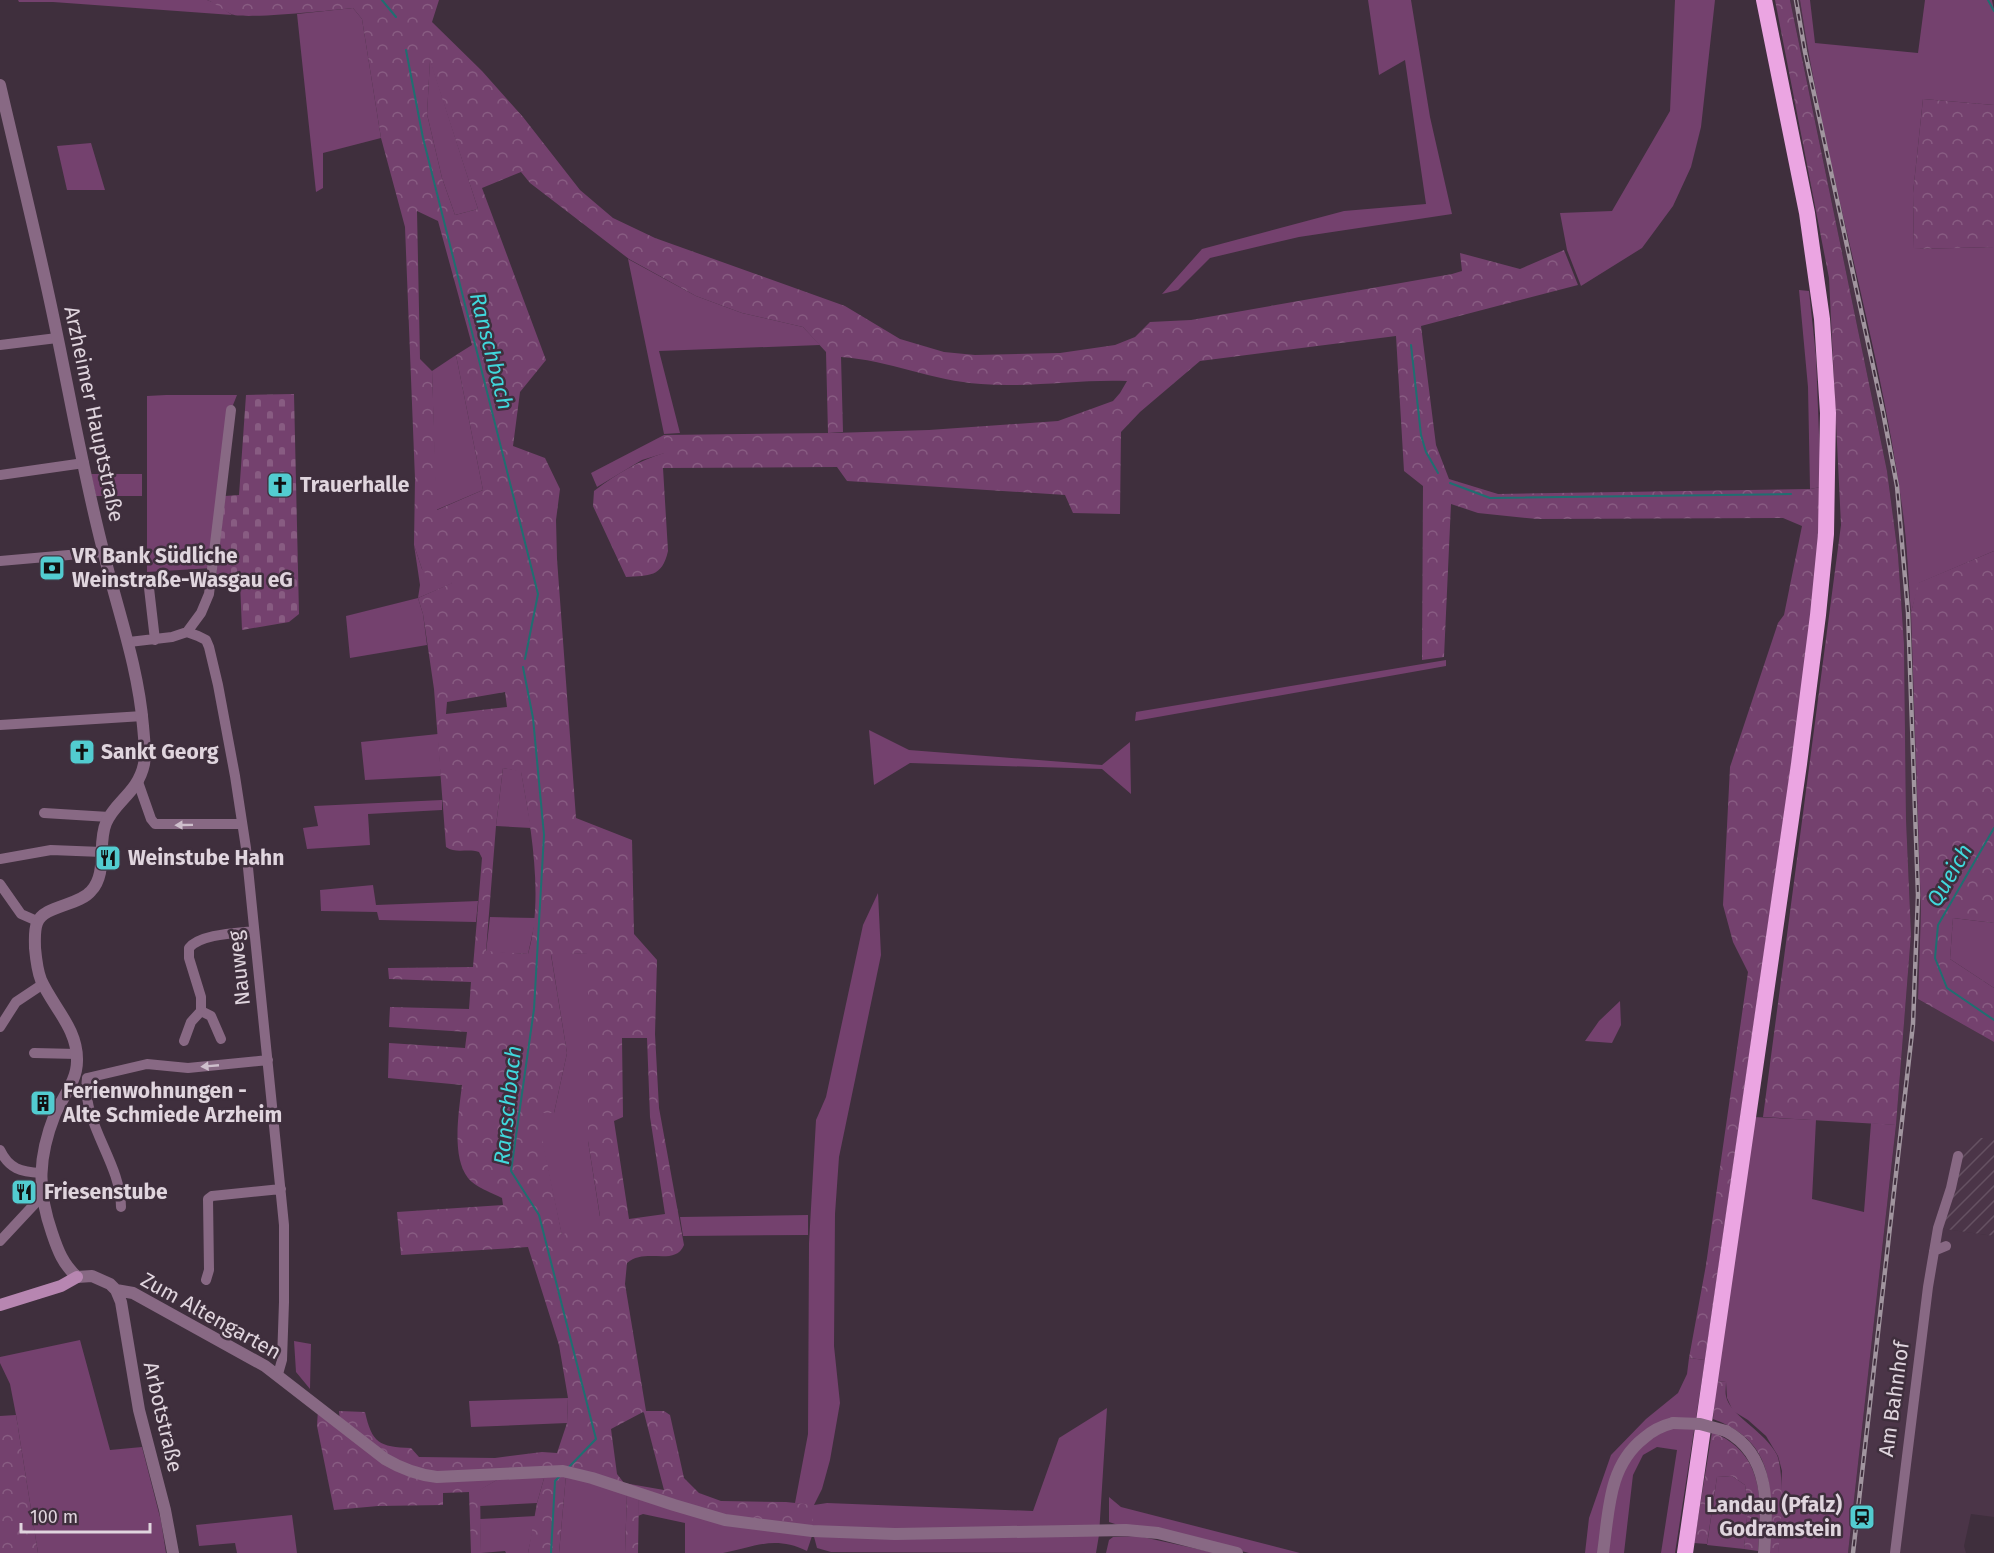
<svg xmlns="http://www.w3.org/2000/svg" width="1994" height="1553" viewBox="0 0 1994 1553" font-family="'Fira Sans',sans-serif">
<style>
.built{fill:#4b3548}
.industrial{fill:url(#industrial-furrows)}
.green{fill:#74416e}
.forest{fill:url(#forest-crowns);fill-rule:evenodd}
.cemetery{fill:url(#cemetery-stones)}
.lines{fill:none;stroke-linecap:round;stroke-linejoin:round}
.stream{stroke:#1f6f71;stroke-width:2}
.minor{stroke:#886984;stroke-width:10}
.tertiary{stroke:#886984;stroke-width:12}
.secondary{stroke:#b786b1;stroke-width:12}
.trunk{stroke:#eba5e2;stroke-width:16}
.rail-casing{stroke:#a1959f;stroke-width:4.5}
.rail{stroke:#3f2f3d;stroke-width:2;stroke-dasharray:7;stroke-linecap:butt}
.tertiary-bridge{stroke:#886984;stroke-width:12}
.oneway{fill:#cebfcc}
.labels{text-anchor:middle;stroke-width:5;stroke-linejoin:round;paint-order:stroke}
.street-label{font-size:21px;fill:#e0d5de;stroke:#3f2f3d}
.poi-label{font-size:21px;font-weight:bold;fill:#e0d5de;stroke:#3f2f3d;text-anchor:start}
.water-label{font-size:22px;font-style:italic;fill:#40d8dc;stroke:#3f2f3d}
</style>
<defs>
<pattern id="industrial-furrows" width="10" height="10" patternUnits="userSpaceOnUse" patternTransform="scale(1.5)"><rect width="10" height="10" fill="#4b3548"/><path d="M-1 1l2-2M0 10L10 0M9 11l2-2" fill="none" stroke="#655162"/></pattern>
<pattern id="forest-crowns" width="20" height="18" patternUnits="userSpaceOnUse" patternTransform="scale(1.5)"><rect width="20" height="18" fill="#74416e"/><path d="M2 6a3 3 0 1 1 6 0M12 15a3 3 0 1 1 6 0" fill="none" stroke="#885c82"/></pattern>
<pattern id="cemetery-stones" width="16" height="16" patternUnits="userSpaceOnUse" patternTransform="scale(1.5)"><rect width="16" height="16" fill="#74416e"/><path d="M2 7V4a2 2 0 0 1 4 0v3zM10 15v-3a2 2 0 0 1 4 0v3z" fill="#885c82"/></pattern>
</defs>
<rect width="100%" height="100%" fill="#3f2f3d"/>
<!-- built -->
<path class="built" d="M1790 0H1800L1815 84 1884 405 1902 500 1911 613 1921 911 1918 999 1994 1042V1138L1980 1139 1939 1228 1994 1236V1517L1971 1514 1964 1546 1966 1553H1848L1896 1125 1911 934 1906 819 1904 644 1898 555 1887 471Z"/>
<!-- industrial -->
<path class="industrial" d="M1980 1138H1994V1236L1938 1228 1958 1156Z"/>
<!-- green -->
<path class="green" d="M18 0H207L215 3 232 15 53 2H19Z
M1368 0H1411L1430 117 1452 214 1299 237 1210 258 1178 290 1162 294 1202 249 1344 211 1426 204 1405 60 1379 75Z
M1675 0H1715L1701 127 1691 167 1673 206 1642 248 1581 286 1567 250 1560 213 1612 211 1670 111Z
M1800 0H1810L1815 43 1918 53 1925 0H1992L1994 10V105L1923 99 1913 193 1914 249 1994 247V551L1919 583 1911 613C1908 575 1907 537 1901 499 1877 331 1825 168 1800 0Z
M353 8 362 19 381 138 323 153V188L316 192 297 14Z
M430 59 478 209 455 215 442 178 427 114Z
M91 143 105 190H67L57 146Z
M628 259 696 296 742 313 803 327 820 345 659 351 680 433 664 434Z
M1799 290 1809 291 1816 356 1821 487 1810 489 1808 387Z
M456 355 483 490 436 510 432 371Z
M166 395H237L231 410 212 568 147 572V396Z
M664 435 665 453 642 460 597 487 591 473Z
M91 474H142V496H96Z
M414 545 422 569 453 583 418 598 423 614 427 645 350 658 346 616 418 598 420 585Z
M1446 660V666L1135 721 1136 712Z
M869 730 909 750 1102 765 1130 742 1131 794 1102 769 910 763 874 785Z
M438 734 441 776 365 780 361 742Z
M503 768 521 771 531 828 496 826Z
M442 800V810L368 814 370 845 307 849 303 828 318 826 314 806Z
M373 885 376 905 478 901 476 922 379 920 377 912 321 911 320 890Z
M878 893 881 955 839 1157 835 1214 834 1346 840 1403 830 1460 822 1489 814 1505 827 1503 1033 1511 1059 1438 1107 1408 1099 1535 1096 1553 831 1552 817 1548 813 1533 807 1551C774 1535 755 1547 723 1553 711 1553 697 1553 685 1553V1523L643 1514 638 1516 639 1493 674 1505 814 1506 795 1503 808 1434 809 1243 816 1120 826 1097 863 925Z
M490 917 536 918 528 954 486 952Z
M1953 918 1994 923V988L1950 959Z
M588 953V1141L600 1217 562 1236 536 1113H554L567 1053 551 954Z
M1620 1001 1621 1025 1612 1043 1585 1041 1599 1021Z
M1754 1117 1816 1120 1812 1199 1864 1212 1871 1123 1896 1125 1848 1553H1778L1782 1471 1778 1456 1766 1436 1748 1420 1733 1411 1727 1398 1726 1382 1716 1381Z
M808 1215V1235L683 1236 680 1217Z
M80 1340 110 1450 142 1447 161 1521 166 1553H38L16 1415 10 1384 0 1363V1357Z
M294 1341 311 1344 310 1389 296 1372Z
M1689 1358 1705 1360 1675 1553H1661L1677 1450 1657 1447 1643 1455 1633 1475 1624 1553H1585L1589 1518 1611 1455 1646 1419 1678 1393 1687 1374Z
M568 1398 567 1423 471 1427 469 1401Z
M545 1475 537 1503 480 1506 479 1490 502 1477Z
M566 1475 627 1493 625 1553H559Z
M1732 1476 1745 1485 1748 1508 1744 1549 1707 1545 1717 1477Z
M1109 1497 1121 1507 1300 1553H1249L1168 1532 1121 1526 1109 1522Z
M292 1515 297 1553H237L235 1543 199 1546 196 1525Z
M536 1516 528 1553H506L505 1551 481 1553 480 1519Z
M1138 1536 1216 1553H1106L1109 1540 1113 1537Z"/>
<!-- forest -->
<path class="forest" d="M207 0H439L432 22 482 71 523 117 580 190 613 218 655 238 845 306 900 339 944 352 975 355 1060 353 1115 345 1135 337 1150 322 1191 320 1452 274 1462 271 1460 253 1520 269 1564 250 1578 285 1421 326 1436 445 1449 479 1498 494 1810 489 1821 487 1815 587 1800 705 1705 1360 1689 1358 1706 1265 1748 972 1733 942 1723 905 1730 767 1778 623 1784 615 1802 526 1783 518 1537 519 1478 513 1451 504 1444 657 1422 660 1423 486 1404 471 1396 336 1200 361 1140 412 1121 432 1120 514 1073 513 1065 495 847 481 837 467 663 468 668 551C662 578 649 575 626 577L593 506 594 491C618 473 636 462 664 453V435L834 433 929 430 1058 421 1113 401 1120 393 1127 381C1079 379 1029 388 981 384 933 381 888 360 841 357L843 432 828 433 826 352 803 327 742 313 696 296 629 259 530 183 521 172 482 188 546 360 520 392 513 446 545 458 560 489 556 520 557 559 576 818 632 840 634 934 657 960 655 1034 659 1108 684 1245C675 1267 646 1247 627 1263L625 1284 646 1411H664L670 1415 684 1478 699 1493 721 1501 786 1502 814 1505 812 1531 757 1525 639 1494 638 1553H625L627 1493 566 1475 559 1553H528L537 1503 545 1475 502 1477 480 1490 481 1553H471L469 1492 443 1493V1505L378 1506 334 1510 317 1426 318 1409 340 1422 339 1411 365 1412C372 1443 379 1447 411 1448L419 1457 495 1458 542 1452 557 1453 567 1423 568 1398 559 1345 528 1247 401 1255 397 1212 503 1205 502 1198C492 1193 475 1187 468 1178 451 1156 459 1111 462 1085L388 1078 389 1043 465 1048 467 1032 389 1027 390 1007 469 1009 471 982 389 979 388 968 473 967 482 858 479 852C468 848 456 854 446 847L434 689 423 614 418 598 452 583 429 578 422 569 414 545 415 479 405 227 381 138 362 19 353 8C335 10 241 20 231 14 222 10 216 3 207 0ZM430 61 478 209 455 215 442 178 427 114ZM417 211 438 221 472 345 456 355 483 490 437 510 432 371 420 359ZM505 692 507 707 446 714 447 702ZM503 768 521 772C531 827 544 899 528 954L486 951 496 826ZM588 953V1141L600 1216 562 1235 537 1113H554L567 1053 551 955ZM622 1038H647L650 1117 665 1214 629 1219 614 1121 623 1117ZM643 1412 644 1413 664 1490 624 1483 617 1474 611 1429Z
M1775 0H1790L1887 471 1898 555 1904 644 1906 819 1911 934 1896 1125 1763 1117 1841 525 1829 278Z
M1923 99 1994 105V247L1914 249 1913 193Z
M1994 551V923L1953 918 1950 959 1994 988V1042L1918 999 1921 911 1911 613 1918 583Z
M1716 1381 1726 1382C1726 1387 1725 1392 1726 1396 1729 1415 1766 1432 1777 1455 1785 1475 1781 1531 1778 1553H1767C1773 1495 1778 1442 1713 1419Z
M16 1415 38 1553H0V1416Z
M1712 1432C1765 1453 1762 1502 1758 1551L1744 1549 1748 1508 1745 1485 1732 1476 1717 1477 1707 1544 1694 1543Z"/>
<!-- cemetery -->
<path class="cemetery" d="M294 394 299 614 289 622 242 630 240 582H222V585H215L225 496 239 495 246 395Z"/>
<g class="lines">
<!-- stream -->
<path class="stream" d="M382 0 396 17
M1988 0 1994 11
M406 50 423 138 538 594 525 659
M1411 345 1421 435 1426 452 1438 473
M1450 483 1490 498 1791 494
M523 667 533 718 544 835 534 1009 511 1171 539 1215 596 1439 568 1468
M1994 828 1938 925 1935 958 1947 988 1994 1020
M551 1553 555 1481 560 1476"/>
<!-- minor -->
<path class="minor" d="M0 345 57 338
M0 475 84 463
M0 561 103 552
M149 588 155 640
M187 632 201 613 209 594 231 410
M129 642 172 637 187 632 198 636 206 640 209 647 218 685 235 776 246 848 284 1225V1302L282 1360 278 1374
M0 725 143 716
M138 782 151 819 155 824H242
M44 813 109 817
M0 859 51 850 102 852
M0 884 21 914 37 921
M0 1027 16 1002 43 984
M221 1039 211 1016 201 1011V997L189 958V948C200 934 237 933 254 931
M184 1041 191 1022 201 1011
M34 1053 77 1054
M87 1078 147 1064 188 1068 268 1060
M87 1078C81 1123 121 1162 121 1207
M0 1150C9 1169 21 1172 41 1173
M0 1241 42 1196
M1934 1251 1946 1246
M206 1280 209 1270 208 1199 212 1196 281 1189
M1895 1553 1928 1287 1938 1228 1951 1188 1958 1156"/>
<!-- tertiary -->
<path class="tertiary" d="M0 85C16 154 33 223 48 292 67 378 81 465 103 550 117 609 138 665 143 726 144 738 146 752 144 764 138 793 115 801 106 823 97 844 108 873 91 891 79 906 44 905 37 923 34 931 35 940 35 948 36 959 37 970 41 980 53 1007 78 1029 77 1061 77 1081 63 1096 55 1114 38 1157 37 1190 52 1233 58 1251 63 1264 77 1277L92 1276 110 1284 116 1290 133 1293 265 1366 385 1459C402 1469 418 1475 437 1477L563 1471 592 1478 674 1505 725 1520 812 1531 895 1534 1126 1530 1158 1533 1237 1553
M116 1290 121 1302 139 1410 165 1510 173 1553
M1726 1431C1772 1456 1767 1509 1764 1553
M1603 1553C1609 1511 1608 1466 1644 1438 1653 1430 1661 1426 1673 1423"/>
<!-- secondary -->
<path class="secondary" d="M0 1305 61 1286 77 1277"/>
<!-- trunk -->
<path class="trunk" d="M1685 1553 1799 764 1818 615 1826 534 1828 413 1822 319 1807 213 1764 0"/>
<!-- rail casing -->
<g class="rail-casing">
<path id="rail" d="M1796 0 1805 52 1883 412 1897 486 1908 612 1918 895 1913 1024 1853 1553"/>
</g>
<!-- rail -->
<use href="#rail" class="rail"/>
<!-- tertiary-bridge -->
<path class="tertiary-bridge" d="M1673 1423 1700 1424 1726 1431"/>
</g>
<!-- one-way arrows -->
<defs><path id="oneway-solid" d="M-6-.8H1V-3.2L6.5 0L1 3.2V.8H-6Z" transform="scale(1.5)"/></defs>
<g class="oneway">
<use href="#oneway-solid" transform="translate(184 825) rotate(179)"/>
<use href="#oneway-solid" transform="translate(210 1066) rotate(175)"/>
</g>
<!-- icons -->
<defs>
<g id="church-square" transform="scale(1.35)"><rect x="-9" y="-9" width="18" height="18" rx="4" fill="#52ccd0" stroke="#3f2f3d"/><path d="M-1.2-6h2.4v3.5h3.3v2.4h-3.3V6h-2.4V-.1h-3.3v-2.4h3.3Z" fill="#111"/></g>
<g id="bank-square" transform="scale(1.35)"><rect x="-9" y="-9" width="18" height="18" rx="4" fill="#52ccd0" stroke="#3f2f3d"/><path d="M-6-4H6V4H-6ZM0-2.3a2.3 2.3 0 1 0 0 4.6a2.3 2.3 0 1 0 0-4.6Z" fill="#111"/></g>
<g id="restaurant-square" transform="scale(1.35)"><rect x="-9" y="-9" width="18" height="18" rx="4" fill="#52ccd0" stroke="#3f2f3d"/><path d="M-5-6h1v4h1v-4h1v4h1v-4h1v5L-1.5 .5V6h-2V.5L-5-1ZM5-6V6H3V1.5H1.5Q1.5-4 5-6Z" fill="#111"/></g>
<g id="building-square" transform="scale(1.35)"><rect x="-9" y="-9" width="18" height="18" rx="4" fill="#52ccd0" stroke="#3f2f3d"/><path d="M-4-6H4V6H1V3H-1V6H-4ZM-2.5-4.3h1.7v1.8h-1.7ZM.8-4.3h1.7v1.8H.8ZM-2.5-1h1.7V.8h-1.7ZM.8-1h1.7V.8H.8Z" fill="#111"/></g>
<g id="station-square" transform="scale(1.35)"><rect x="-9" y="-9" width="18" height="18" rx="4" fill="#52ccd0" stroke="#3f2f3d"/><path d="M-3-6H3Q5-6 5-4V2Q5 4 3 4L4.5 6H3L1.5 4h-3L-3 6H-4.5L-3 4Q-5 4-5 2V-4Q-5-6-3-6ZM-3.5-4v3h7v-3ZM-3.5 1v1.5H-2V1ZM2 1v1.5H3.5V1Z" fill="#111"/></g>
</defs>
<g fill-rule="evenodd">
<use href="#church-square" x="280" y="485"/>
<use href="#bank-square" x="52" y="568"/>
<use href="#church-square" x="82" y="752"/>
<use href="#restaurant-square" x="108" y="858"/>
<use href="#building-square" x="43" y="1103"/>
<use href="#restaurant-square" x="24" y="1192"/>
<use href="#station-square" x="1862" y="1517"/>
</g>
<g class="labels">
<!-- street labels -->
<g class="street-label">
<text transform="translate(94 414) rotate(78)" y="7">Arzheimer Hauptstraße</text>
<text transform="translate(239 968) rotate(-96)" y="7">Nauweg</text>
<text transform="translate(211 1316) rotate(29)" y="7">Zum Altengarten</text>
<text transform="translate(1894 1399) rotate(-82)" y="7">Am Bahnhof</text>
<text transform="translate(163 1417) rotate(77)" y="7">Arbotstraße</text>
</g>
<!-- poi labels -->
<g class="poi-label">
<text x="300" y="492">Trauerhalle</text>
<text x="72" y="563">VR Bank Südliche<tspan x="72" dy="24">Weinstraße-Wasgau eG</tspan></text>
<text x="101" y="759">Sankt Georg</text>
<text x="128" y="865">Weinstube Hahn</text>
<text x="63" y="1098">Ferienwohnungen -<tspan x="63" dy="24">Alte Schmiede Arzheim</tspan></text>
<text x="44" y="1199">Friesenstube</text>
<text x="1842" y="1512" text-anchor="end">Landau (Pfalz)<tspan x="1842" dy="24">Godramstein</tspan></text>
</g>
<!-- water labels -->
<g class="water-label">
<text transform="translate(492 351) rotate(76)" y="8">Ranschbach</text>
<text transform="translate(1949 875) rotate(-60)" y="8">Queich</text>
<text transform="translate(507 1105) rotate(-84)" y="8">Ranschbach</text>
</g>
</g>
<!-- scale -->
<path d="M21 1523v9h129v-9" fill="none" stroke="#e0d5de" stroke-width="3"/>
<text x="30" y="1523" font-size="18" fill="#e0d5de" stroke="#3f2f3d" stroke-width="4.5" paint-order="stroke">100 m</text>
</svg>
